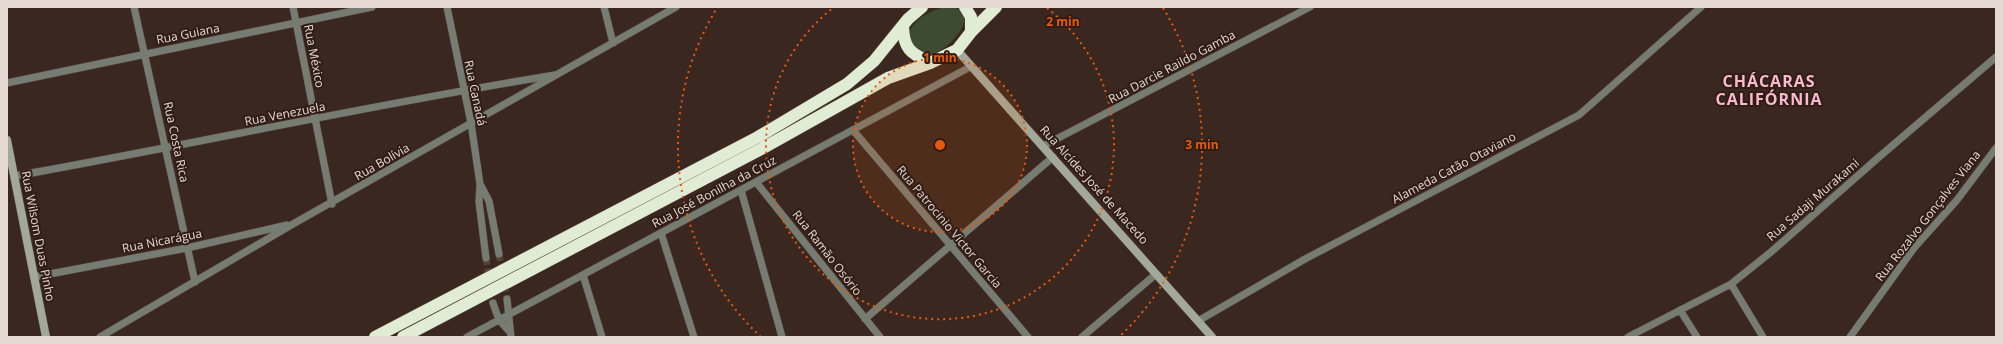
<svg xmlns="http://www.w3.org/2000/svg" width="2003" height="344" viewBox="0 0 2003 344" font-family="'Open Sans',sans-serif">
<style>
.green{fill:#3d4b32}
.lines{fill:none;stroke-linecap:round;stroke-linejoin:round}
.street-tunnel{stroke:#54423a;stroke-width:7;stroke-dasharray:7 3.5;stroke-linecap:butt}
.street-casing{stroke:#55433c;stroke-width:8}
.secondary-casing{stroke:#55433c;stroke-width:9}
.highway-casing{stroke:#55433c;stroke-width:13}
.street{stroke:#777c72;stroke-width:7}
.secondary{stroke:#a2a99a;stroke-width:8}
.highway{stroke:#e1ecd4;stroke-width:12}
.ring{fill:none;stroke:#e8590c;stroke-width:2;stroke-dasharray:2 4}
.labels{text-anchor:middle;stroke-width:4;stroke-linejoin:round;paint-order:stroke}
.street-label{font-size:12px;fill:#e5d8d2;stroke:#301d15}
.district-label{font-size:16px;font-weight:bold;letter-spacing:1px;fill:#fab9ce;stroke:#301d15}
.centre{fill:#e8590c;stroke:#301d15;stroke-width:2}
.ring-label{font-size:12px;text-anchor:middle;font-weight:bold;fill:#e8590c;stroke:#301d15;stroke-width:4;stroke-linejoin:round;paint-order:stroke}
</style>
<rect width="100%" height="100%" fill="#3a271f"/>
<!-- green -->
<path class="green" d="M945 7C986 6 953 50 929 55 924 56 918 53 913 52L908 35C914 19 929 11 945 7Z"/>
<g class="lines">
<!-- street-tunnel -->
<path class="street-tunnel" d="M499 254 507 299
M486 258 493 303"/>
<!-- street casing -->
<g class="street-casing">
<path id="street" d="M134 7 195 282
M293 7 332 204
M447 7 471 123 480 184 479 202 486 258
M604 7 613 43
M7 83 372 7
M853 130 1028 337
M1043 146 1310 7
M15 176C195 144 374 104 555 75
M756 182 880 337
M480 184 489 201 499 254
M741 190 782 337
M661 233 694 337
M583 275 602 337
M34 277 187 248 287 225
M1731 284 1763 337
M507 299 511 337
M493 303 499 320 509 331
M1680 310 1697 337
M865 319 1053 157
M1198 321 1305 259 1579 115 1701 7
M100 337 293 224 676 7
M467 337 970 67
M1082 337 1156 274
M1628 337 1731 284 1771 252 1879 157 1996 57
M1850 337 1914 248 1957 200 1996 148"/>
</g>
<!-- secondary casing -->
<g class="secondary-casing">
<path id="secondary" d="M957 50 1212 337
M7 140 46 337"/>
</g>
<!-- highway casing -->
<g class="highway-casing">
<path id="highway" d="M965 7 971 17V32
M903 27C904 50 911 53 930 63
M375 337 758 137 847 84 874 61 908 19 922 7
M403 337 763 148 888 78 930 63 957 50 971 32 996 7"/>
</g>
<!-- street -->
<use href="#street" class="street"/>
<!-- secondary -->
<use href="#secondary" class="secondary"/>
<!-- highway -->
<use href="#highway" class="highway"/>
</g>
<!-- distance rings -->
<circle cx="940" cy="145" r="87" fill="#e8590c" fill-opacity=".12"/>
<g class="ring">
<circle cx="940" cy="145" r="87"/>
<path d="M1047 8A174 174 0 1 1 833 8"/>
<path d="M761 337A262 262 0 0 1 717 8M1163 8A262 262 0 0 1 1119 337"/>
</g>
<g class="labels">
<!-- street labels -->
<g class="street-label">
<text transform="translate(188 34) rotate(-11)" y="4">Rua Guiana</text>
<text transform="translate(314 56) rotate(79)" y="4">Rua México</text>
<text transform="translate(1172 67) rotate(-28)" y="4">Rua Darcie Raildo Gamba</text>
<text transform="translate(475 93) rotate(78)" y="4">Rua Canadá</text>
<text transform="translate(285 114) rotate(-11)" y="4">Rua Venezuela</text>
<text transform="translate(176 142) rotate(78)" y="4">Rua Costa Rica</text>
<text transform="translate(382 162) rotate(-30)" y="4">Rua Bolívia</text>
<text transform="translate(1454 168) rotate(-28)" y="4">Alameda Catão Otaviano</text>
<text transform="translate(1094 185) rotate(48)" y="4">Rua Alcídes José de Macedo</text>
<text transform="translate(714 192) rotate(-28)" y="4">Rua José Bonilha da Cruz</text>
<text transform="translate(1813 200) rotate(-41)" y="4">Rua Sadaji Murakami</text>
<text transform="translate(1928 216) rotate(-52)" y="4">Rua Rozalvo Gonçalves Viana</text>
<text transform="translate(949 227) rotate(50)" y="4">Rua Patrocinio Victor Garcia</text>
<text transform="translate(38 236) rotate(79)" y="4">Rua Wilsom Duas Pinho</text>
<text transform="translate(162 241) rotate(-11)" y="4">Rua Nicarágua</text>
<text transform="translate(827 253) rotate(52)" y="4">Rua Ramão Osório</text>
</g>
<!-- district labels -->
<g class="district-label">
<text x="1769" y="87">CHÁCARAS<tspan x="1769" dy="18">CALIFÓRNIA</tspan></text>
</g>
</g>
<circle cx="940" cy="145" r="6" class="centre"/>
<g class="ring-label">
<text x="1063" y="26">2 min</text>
<text x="940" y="62">1 min</text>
<text x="1202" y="149">3 min</text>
</g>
<!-- border -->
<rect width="2003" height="344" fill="none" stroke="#e5d8d2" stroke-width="16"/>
</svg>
